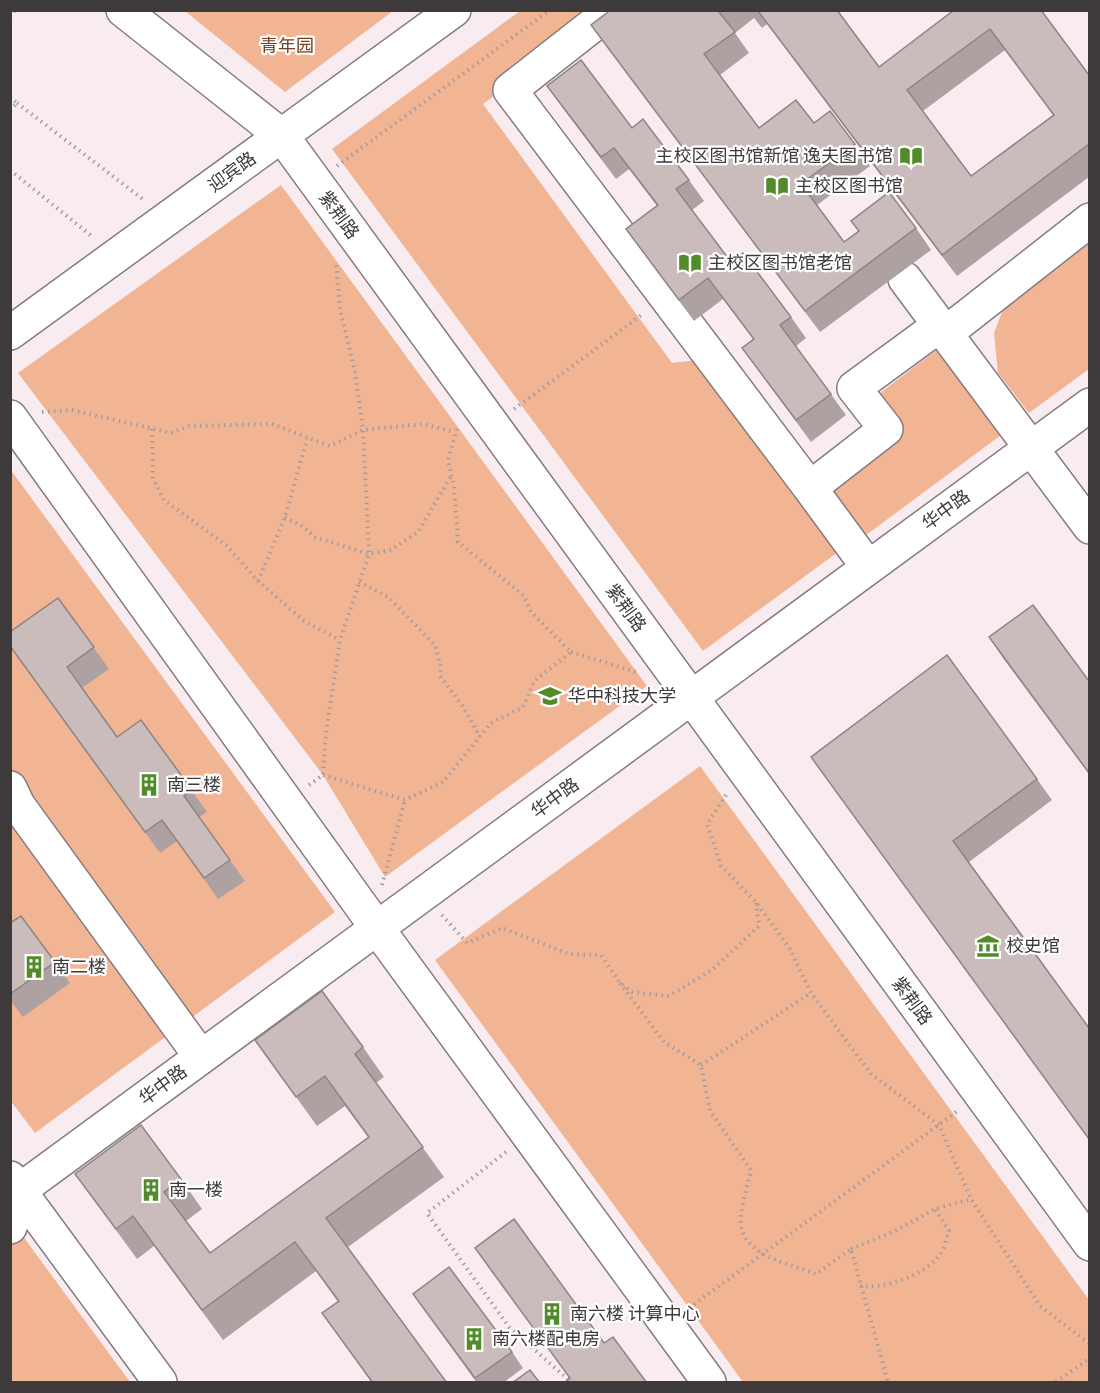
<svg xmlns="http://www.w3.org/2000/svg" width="1100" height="1393" viewBox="0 0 1100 1393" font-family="Barlow,'Noto Sans SC',sans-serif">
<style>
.green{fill:#f2b594}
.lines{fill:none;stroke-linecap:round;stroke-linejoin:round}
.minor-casing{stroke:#867b7f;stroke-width:36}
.path{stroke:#a59c9f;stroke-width:4;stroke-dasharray:1.5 4.5;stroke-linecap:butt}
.minor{stroke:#fff;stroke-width:33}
.wall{fill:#ada2a1;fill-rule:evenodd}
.building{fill:#c9bcbb;stroke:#8d8483;stroke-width:1.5;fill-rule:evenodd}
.labels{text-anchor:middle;stroke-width:4.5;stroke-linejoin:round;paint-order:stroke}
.park-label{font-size:18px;fill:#75401e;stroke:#fff}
.poi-label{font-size:18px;fill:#3e393b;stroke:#fff;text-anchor:start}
.street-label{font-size:18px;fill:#3e393b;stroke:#fff}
</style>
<rect width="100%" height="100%" fill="#f8ecf0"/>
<!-- green -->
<path class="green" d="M185 11H393L285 92Z
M520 11H610L483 104 672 363 697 360 838 552 703 651 332 149Z
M281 185 647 686 385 877 323 775 18 373Z
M1089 238V369L1029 413 998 373 994 333 1006 302Z
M947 342 1012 427 858 541 821 493 885 444 859 409Z
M10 469 335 912 35 1133 10 1100Z
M700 766 1089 1300V1382H743L435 960Z
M11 1220 130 1382H11Z"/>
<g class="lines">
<!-- minor casing -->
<g class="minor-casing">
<path id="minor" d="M123 10 282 136 1090 1244
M612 10 510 90 810 488 886 429 854 388 940 325
M905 279 1090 527
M10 333 454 10
M946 333 1090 220
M10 417 377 928 709 1382
M810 488 868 567
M10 788 18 805 201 1057
M10 1178 160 1382
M20 1190 1090 405
M10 1227 20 1190"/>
</g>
<!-- path -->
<path class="path" d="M10 17 15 10
M10 97 17 103 10 111
M17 103 144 200
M337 166 550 10
M10 170 94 238
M514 409 643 314
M42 412 72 410 171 433 189 426 272 424 330 446 363 430 423 424 454 432
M152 429 153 478 164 500 226 545 258 581 304 621 340 640
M285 517 304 527 314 537 369 554 391 550 418 532 451 476
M258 581 285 517 307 439
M359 582 388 597 435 645 441 667 440 676 464 708 480 737
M571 652 636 672
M323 775 405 800 443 782 491 723 523 707 534 681 571 652 531 612 524 596 458 542 454 486 448 460 458 426
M309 785 323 775 326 733 340 640 369 554 363 430 355 371 340 309 336 262
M726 795 707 824 721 866 756 902 790 949 811 993 871 1074 939 1125 971 1199 1040 1306 1090 1344
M382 885 405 800
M442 915 467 943 502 928 569 954 601 955 620 983 632 992 669 996 712 970 759 926 756 903
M620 983 664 1042 701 1065 710 1111 751 1170C748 1184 739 1212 741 1225 745 1257 792 1264 816 1274L851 1249 888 1382
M701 1065 811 993
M506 1152 427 1213 509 1327 571 1382
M851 1249 895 1231 935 1209 971 1199
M860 1286C884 1289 922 1276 938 1257 944 1251 946 1239 949 1231L935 1209
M689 1308 959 1110
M1056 1382 1090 1358"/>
<!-- minor -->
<use href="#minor" class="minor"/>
</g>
<!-- wall -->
<path class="wall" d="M606 10H837L879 67 954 10 1089 75V177L957 276 767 24 762 28 754 18 735 33 749 53 720 75 759 128 814 123 855 144 870 166 817 205 844 242 858 231 851 221 916 228 931 250 820 332 606 46 591 25 607 12ZM1005 50 1053 115 971 176 923 111Z
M547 86 632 128 689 180 704 201 692 210 731 262 791 317 806 338 796 346 846 415 811 442 742 348 753 339 723 299 694 321 626 229 657 206 629 169 616 179 562 107Z
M58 598 109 669 82 688 117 737 141 720 207 812 199 817 245 881 218 899 177 841 160 853 10 646Z
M989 637 1089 681V774L1003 658Z
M811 757 1037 779 1052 800 969 862 1089 1028V1140Z
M10 923 55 962 70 983 23 1017 10 1000Z
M255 1040 363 1047 384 1077 376 1083 444 1177 348 1247 447 1383H372L322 1313 338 1302 316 1271 223 1340 154 1246 137 1259 75 1174 181 1179 202 1209 186 1221 210 1253 368 1137 345 1106 317 1126Z
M424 1310 512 1352 523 1368 503 1383H477Z"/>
<!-- building -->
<path class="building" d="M606 10H721L719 12 735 32 704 54 759 128 796 100 814 123 830 111 855 144 801 184 844 242 859 231 851 221 889 192 916 228 805 311 591 25 608 12Z
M837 10 879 67 954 10H1041L1089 75V144L942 255 758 11ZM990 29 1054 115 971 176 907 90Z
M581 60 632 128 643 119 689 180 676 189 731 262 743 253 791 317 780 325 831 394 796 420 742 348 754 339 708 278 679 300 626 229 658 205 614 148 601 157 547 86Z
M58 598 94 647 67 667 117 737 141 720 192 790 184 796 230 860 204 878 162 820 145 832 10 646V632Z
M1033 605 1089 681V773L989 637Z
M947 655 1037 779 953 841 1089 1028V1139L811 757Z
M21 916 55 962 10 994V923Z
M322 991 363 1047 355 1054 423 1147 326 1218 447 1383H373L322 1313 339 1301 295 1242 202 1310 133 1216 116 1229 75 1174 141 1125 181 1179 164 1192 210 1253 369 1137 325 1076 296 1097 255 1040Z
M514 1219 604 1343 613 1337 647 1383H564L570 1378 475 1248Z
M449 1267 512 1352 475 1378 413 1294Z
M530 1370 540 1383H512Z"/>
<!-- icons -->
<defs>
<g id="library-bare" transform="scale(1.8)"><path d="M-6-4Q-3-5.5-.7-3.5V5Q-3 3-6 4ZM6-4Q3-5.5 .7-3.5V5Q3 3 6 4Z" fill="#528c2a" stroke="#fff" stroke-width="2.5" paint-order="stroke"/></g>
<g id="university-bare" transform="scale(1.8)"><path d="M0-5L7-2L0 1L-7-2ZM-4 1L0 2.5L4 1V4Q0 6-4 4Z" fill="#528c2a" stroke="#fff" stroke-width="2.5" paint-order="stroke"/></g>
<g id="building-bare" transform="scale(1.8)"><path d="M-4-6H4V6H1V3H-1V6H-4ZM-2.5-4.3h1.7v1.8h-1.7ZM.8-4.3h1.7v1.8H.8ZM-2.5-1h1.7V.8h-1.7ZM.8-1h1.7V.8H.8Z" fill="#528c2a" stroke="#fff" stroke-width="2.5" paint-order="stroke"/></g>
<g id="museum-bare" transform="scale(1.8)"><path d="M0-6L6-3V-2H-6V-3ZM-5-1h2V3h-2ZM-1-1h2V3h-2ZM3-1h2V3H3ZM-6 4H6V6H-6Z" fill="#528c2a" stroke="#fff" stroke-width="2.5" paint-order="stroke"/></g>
</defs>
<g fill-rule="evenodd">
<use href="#library-bare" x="911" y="156"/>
<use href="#library-bare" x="777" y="186"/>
<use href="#library-bare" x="690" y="263"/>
<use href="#university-bare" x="550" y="696"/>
<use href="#building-bare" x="149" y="785"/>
<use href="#museum-bare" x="988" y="946"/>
<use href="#building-bare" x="34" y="967"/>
<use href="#building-bare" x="151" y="1190"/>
<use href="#building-bare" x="552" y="1314"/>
<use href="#building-bare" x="474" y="1339"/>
</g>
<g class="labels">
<!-- park labels -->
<g class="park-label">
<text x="287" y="52">青年园</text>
</g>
<!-- poi labels -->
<g class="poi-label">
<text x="893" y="162" text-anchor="end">主校区图书馆新馆 逸夫图书馆</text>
<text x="795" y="192">主校区图书馆</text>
<text x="708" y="269">主校区图书馆老馆</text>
<text x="568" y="702">华中科技大学</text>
<text x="167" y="791">南三楼</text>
<text x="1006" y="952">校史馆</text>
<text x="52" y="973">南二楼</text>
<text x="169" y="1196">南一楼</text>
<text x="570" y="1320">南六楼 计算中心</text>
<text x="492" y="1345">南六楼配电房</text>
</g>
<!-- street labels -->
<g class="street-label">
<text transform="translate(232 172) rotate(-36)" y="6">迎宾路</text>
<text transform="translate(339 215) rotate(54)" y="6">紫荆路</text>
<text transform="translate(946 510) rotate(-36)" y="6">华中路</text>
<text transform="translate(626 608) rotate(54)" y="6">紫荆路</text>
<text transform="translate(555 798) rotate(-36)" y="6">华中路</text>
<text transform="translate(912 1001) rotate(54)" y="6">紫荆路</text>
<text transform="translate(163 1085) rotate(-36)" y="6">华中路</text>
</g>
</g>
<!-- border -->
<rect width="1100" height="1393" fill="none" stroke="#3e393b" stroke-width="24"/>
</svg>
